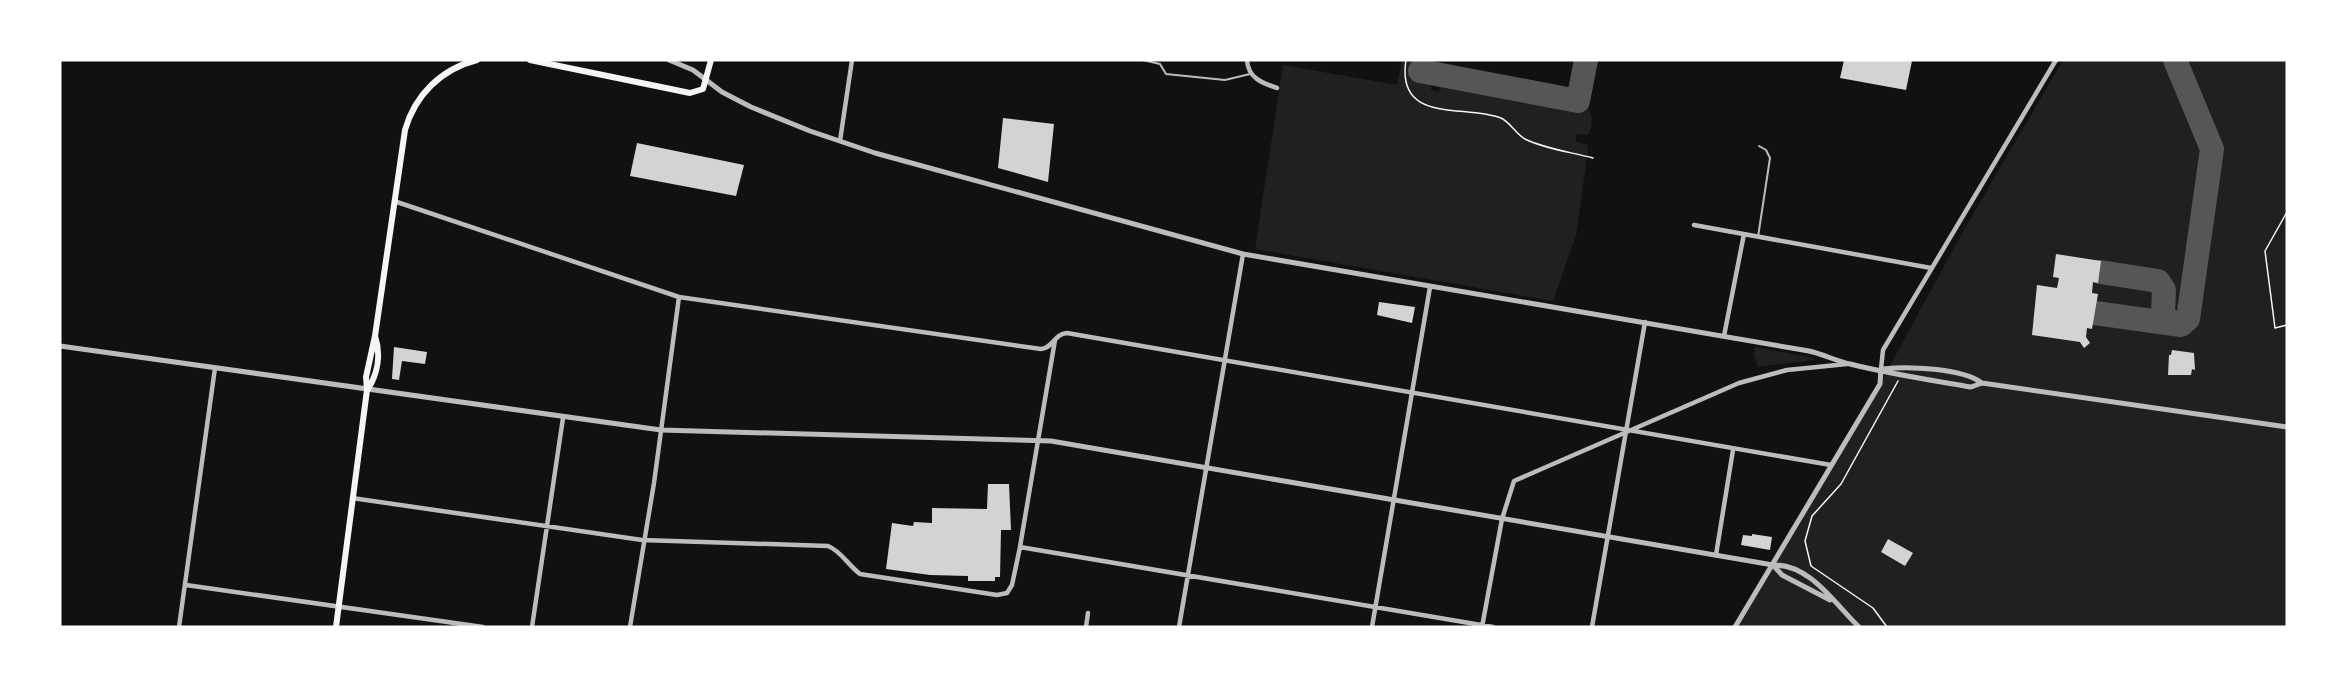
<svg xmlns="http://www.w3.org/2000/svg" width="2347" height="687" viewBox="0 0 2347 687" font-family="'Space Grotesk',sans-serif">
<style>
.green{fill:#202020}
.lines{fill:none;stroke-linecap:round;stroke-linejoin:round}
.taxiway{stroke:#565656;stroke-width:24}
.building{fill:#d3d3d3}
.path{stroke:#f5f5f5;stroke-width:1.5}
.service{stroke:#bcbcbc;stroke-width:2}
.minor{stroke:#bcbcbc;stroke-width:4.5}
.tertiary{stroke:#bcbcbc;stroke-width:5}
.secondary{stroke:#f5f5f5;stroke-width:6}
</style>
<rect width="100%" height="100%" fill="#111"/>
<!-- green -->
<path class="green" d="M1402 60H1421L1418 75 1432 79 1431 90 1439 92 1441 80 1589 109C1593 117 1593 127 1588 135L1577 134 1576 141 1587 145 1588 150 1576 235 1553 301 1255 249 1283 65 1397 85Z
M2063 60H2287V627H1735L1880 384 1961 235Z
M1755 347 1814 358V360L1758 367 1754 355Z"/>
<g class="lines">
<!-- taxiway -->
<path class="taxiway" d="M1420 71 1578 101 1586 60
M2100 272 2158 281 2164 290 2163 315 2173 323
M2095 313 2181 325 2188 319 2212 149 2175 60"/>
</g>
<!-- building -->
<path class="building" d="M1844 60 1912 61 1906 90 1840 78Z
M1003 118 1054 124 1048 182 998 168Z
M637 143 744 165 736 196 630 176Z
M2056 254 2101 261 2098 283 2093 282 2092 293 2098 294 2092 329 2087 328 2086 337 2090 343 2084 348 2080 342 2032 335 2037 285 2057 288 2059 278 2053 277Z
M1379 302 1415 307 1412 323 1377 315Z
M394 347 427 352 425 364 402 361 399 380 392 379Z
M2172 350 2194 353 2195 370 2192 369 2191 375H2168L2169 355H2171Z
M988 484H1009L1011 530H1001L1000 577H995V581H968V576L930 575 886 569 892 523 913 526 914 522 932 523V508L987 509Z
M1752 534 1772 537 1770 550 1741 545 1743 535 1752 536Z
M1888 539 1913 553 1905 566 1881 552Z"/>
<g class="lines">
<!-- path -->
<path class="path" d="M1406 60C1396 124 1463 104 1501 118 1510 122 1516 134 1525 139 1545 149 1571 152 1593 158
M2287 212 2265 251 2275 328 2287 325
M1887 627 1873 608 1811 566 1805 541 1812 516 1841 484 1898 381"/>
<!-- service -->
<path class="service" d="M1143 60 1160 64 1166 74 1225 80 1250 74
M1758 237 1770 158 1766 150 1759 146"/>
<!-- minor -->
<path class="minor" d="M1247 60C1248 78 1262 83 1277 88
M840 141 852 60
M394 201 679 297 1041 349C1053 348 1054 334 1067 333L1831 465
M1694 225 1931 268
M1724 336 1744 234
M1881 369 1883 350 2056 60
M352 498 642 540 828 546C841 551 848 565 860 574L997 595 1007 593 1012 585 1020 547 1055 340
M1020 547 1493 627
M1716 555 1733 450
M186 585 483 627
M179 627 215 368
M532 627 563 418
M630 627 654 483 679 297
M1086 627 1088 613
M1179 627 1243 254
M1372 627 1430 287
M1482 627 1502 519 1514 481 1739 383 1787 370 1847 364
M1592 627 1645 322"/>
<!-- tertiary -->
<path class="tertiary" d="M669 60 693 70 722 92 751 107 810 131 875 153 1243 254 1809 351C1823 354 1836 361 1850 364 1890 374 1930 380 1971 387L1982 383 2287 427
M60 346 661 430 1051 441 1773 565C1810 564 1834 603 1859 627
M1883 369C1908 366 1962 368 1982 383
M1773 565 1782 575 1830 600
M1735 627 1880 384 1881 369"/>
<!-- secondary -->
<path class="secondary" d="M530 60 690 93 703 89 711 60
M368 389C378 373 381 354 375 336
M336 627 367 390 366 377 375 336 405 130C415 95 441 69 477 60"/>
</g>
<!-- border -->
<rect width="2347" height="687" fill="none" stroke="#ffffff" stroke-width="123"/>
</svg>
